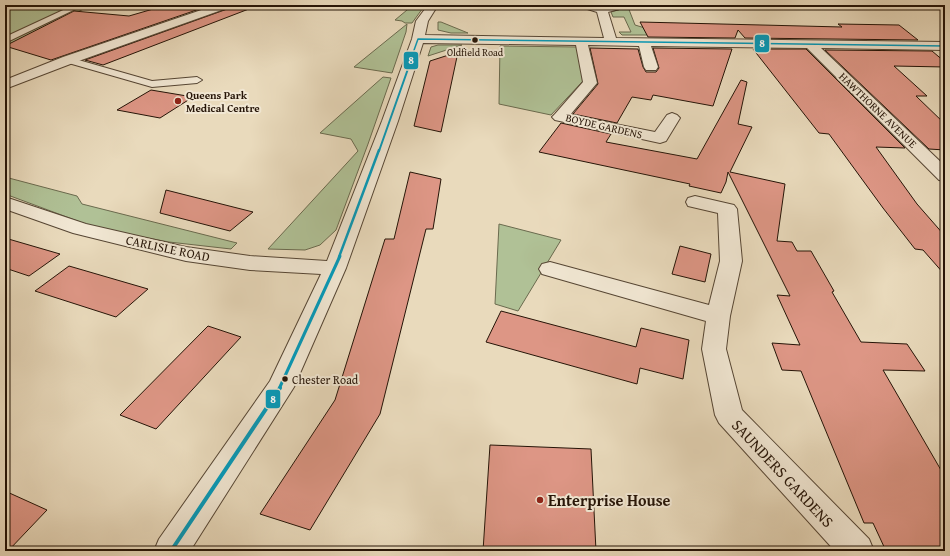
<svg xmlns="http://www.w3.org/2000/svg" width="950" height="556" viewBox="0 0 950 556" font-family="'Gentium Book Plus',serif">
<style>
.green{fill:#b0c196;stroke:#6a6a4e}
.building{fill:#dd9685;stroke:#251407}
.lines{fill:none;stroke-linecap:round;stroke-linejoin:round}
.lane-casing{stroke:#564634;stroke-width:2}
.street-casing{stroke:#564634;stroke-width:2}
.lane{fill:#f1e7d3;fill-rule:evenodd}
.street{fill:#f1e7d3;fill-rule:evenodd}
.bus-1-far4-casing{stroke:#f1e7d3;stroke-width:3}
.bus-1-far3-casing{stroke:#f1e7d3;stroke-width:4}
.bus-1-far2-casing{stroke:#f1e7d3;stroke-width:5}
.bus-1-far1-casing{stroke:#f1e7d3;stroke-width:6}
.bus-1-casing{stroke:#f1e7d3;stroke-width:7}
.bus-1-far4{stroke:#049aba;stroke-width:1.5}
.bus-1-far3{stroke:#049aba;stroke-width:2}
.bus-1-far2{stroke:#049aba;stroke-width:2.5}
.bus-1-far1{stroke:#049aba;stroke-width:3}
.bus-1{stroke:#049aba;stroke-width:4}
.bus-dot{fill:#251407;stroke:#f1e7d3;stroke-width:1.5}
.poi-dot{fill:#8f2418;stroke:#f1e7d3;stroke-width:1.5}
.labels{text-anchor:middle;stroke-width:4;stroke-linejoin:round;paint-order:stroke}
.far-bus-label{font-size:10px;fill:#251407;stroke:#f1e7d3}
.far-poi-label{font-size:11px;font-weight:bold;fill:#251407;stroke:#f1e7d3;text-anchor:start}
.far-street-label{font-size:11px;fill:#251407;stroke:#f1e7d3}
.bus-label{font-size:12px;fill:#251407;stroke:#f1e7d3;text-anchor:start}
.street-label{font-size:13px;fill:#251407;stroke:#f1e7d3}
.near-street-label{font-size:16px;fill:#251407;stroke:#f1e7d3}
.near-poi-label{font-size:16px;font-weight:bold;fill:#251407;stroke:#f1e7d3;text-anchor:start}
.line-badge{stroke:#f1e7d3;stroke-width:1.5}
.badge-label{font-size:11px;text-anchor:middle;font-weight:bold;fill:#fff}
</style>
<rect width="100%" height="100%" fill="#e9dabc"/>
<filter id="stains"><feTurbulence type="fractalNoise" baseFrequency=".005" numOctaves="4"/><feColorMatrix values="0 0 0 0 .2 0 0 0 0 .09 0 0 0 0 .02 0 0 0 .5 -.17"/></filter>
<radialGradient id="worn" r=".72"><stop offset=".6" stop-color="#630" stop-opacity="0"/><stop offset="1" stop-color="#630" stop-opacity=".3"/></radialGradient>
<!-- green -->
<path class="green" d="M5 5H92L5 47Z
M413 5H425L412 23H405L402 21 395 20Z
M628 7 635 25 668 35H622L619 32H631L624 17H613L611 12Z
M438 22H441L468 33H451L438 30Z
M407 24 406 32 392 73 354 67Z
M438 45H462L428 56 431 47Z
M500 46 578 47 583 81 551 115 499 104Z
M383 77 391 78 368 144 336 230 320 245 305 250 268 249 358 151 351 139 320 133Z
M5 177 77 196 82 204 237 243 231 249 169 242 99 229 5 194Z
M499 224 561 240 518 311 495 304Z"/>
<!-- building -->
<path class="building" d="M167 5H211L51 60 5 46 74 11 129 16Z
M232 5H254V7L103 65 85 60 230 8Z
M640 22 842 27 838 24 899 25 918 40 745 38 738 30 735 38 648 37Z
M590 48 638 49 643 67 646 72H656L659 68 653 48 732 49 713 106 653 95 651 100 632 97 617 123 573 114 598 84Z
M753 49H806L905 148 876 147 917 204 945 236V275L923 250 915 249 883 208 829 134 819 133Z
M825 50 932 51 945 62V67L894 66 927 96H916L945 124V150L929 149Z
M458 52 441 132 414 126 430 61Z
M741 80 747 82 738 124 752 127 730 172 785 184 777 241 792 242 797 251H811L834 291 832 292 861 342 907 344 925 371 883 370 945 477V551H886L873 523H864L801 371 782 370 772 343 800 345 777 295 790 296 728 172 726 182 721 193 689 186 690 184 539 152 561 123 611 134 606 142 697 159Z
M151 90 193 97 160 118 117 110Z
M410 172 441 179 433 229H426L380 414 310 530 260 514 335 400 385 239H394Z
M166 190 253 212 230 231 160 213Z
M5 238 60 254 29 276 5 268Z
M680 246 711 254 705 282 672 274Z
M69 266 148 289 116 317 35 291Z
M501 311 636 347 641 328 689 340 683 379 640 368 637 384 486 342Z
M208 326 241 337 156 429 120 415Z
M490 445 591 449 596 551H483Z
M5 491 47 510 8 551H5Z"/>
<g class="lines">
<!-- lane casing -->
<g class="lane-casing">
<path id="lane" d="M74 5H84L5 43V37Z
M68 57 152 81 197 77 202 80 197 83 152 87 65 62 63 60 65 58Z"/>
</g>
<!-- street casing -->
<g class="street-casing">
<path id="street" d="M216 5H231L230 7 73 63 5 89V80L63 57Z
M428 5H438L428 21 425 35 604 38 597 12 581 7 580 5H597L602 7 628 5 627 7 608 12 616 38 945 42V50L821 48 945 166V181L939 180 807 48 651 46 658 67 656 70H646L644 67 639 46 588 45 597 83 570 115 655 132 667 115 672 113 677 115 680 118 666 141 660 143 555 120 552 117 555 114 583 82 576 45 423 43 398 121 346 268 294 387 190 551H154L159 539 270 381 321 274 250 270 186 261 73 233 5 209V197L86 224 186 247 250 256 327 261 382 121 412 39 416 21Z
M695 196 734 205 737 209 742 261 730 316 726 349 742 410 869 539 874 551H835L719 423 715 415 702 349 706 321 542 274 539 269 542 264 550 262 709 305 720 261 718 213 688 206 686 202 688 198Z"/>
</g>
<!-- lane -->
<use href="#lane" class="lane"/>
<!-- street -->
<use href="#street" class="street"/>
<!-- bus-1-far4 casing -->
<g class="bus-1-far4-casing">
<path id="bus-1-far4" d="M408 67 418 39 945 46"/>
</g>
<!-- bus-1-far3 casing -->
<g class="bus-1-far3-casing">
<path id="bus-1-far3" d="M379 151 409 66"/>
</g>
<!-- bus-1-far2 casing -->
<g class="bus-1-far2-casing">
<path id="bus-1-far2" d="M339 257 379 150"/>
</g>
<!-- bus-1-far1 casing -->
<g class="bus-1-far1-casing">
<path id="bus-1-far1" d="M279 389 340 256"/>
</g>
<!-- bus-1 casing -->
<g class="bus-1-casing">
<path id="bus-1" d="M171 551 280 388"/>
</g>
<!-- bus-1-far4 -->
<use href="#bus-1-far4" class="bus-1-far4"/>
<!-- bus-1-far3 -->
<use href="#bus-1-far3" class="bus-1-far3"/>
<!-- bus-1-far2 -->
<use href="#bus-1-far2" class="bus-1-far2"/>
<!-- bus-1-far1 -->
<use href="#bus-1-far1" class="bus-1-far1"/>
<!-- bus-1 -->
<use href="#bus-1" class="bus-1"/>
</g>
<!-- markers -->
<g class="bus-dot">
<circle cx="475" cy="40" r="3.5"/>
<circle cx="285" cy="379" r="3.5"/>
</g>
<g class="poi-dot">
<circle cx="178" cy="101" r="4"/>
<circle cx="540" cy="500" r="4"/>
</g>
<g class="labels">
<!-- far-bus labels -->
<g class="far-bus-label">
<text x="475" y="56">Oldfield Road</text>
</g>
<!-- far-poi labels -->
<g class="far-poi-label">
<text x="186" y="99">Queens Park<tspan x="186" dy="13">Medical Centre</tspan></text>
</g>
<!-- far-street labels -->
<g class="far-street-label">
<text transform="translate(878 110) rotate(44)" y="4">HAWTHORNE AVENUE</text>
<text transform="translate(604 126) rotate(13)" y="4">BOYDE GARDENS</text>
</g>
<!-- bus labels -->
<g class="bus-label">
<text x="292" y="384">Chester Road</text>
</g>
<!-- street labels -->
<g class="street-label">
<text transform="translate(168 248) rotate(12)" y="5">CARLISLE ROAD</text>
</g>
<!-- near-street labels -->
<g class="near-street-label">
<text transform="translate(783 473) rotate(47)" y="6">SAUNDERS GARDENS</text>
</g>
<!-- near-poi labels -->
<g class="near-poi-label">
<text x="548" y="506">Enterprise House</text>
</g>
</g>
<g class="line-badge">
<rect x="754" y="34" width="16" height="19" rx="4" fill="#049aba"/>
<rect x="403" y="51" width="16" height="19" rx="4" fill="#049aba"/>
<rect x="265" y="389" width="16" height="20" rx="4" fill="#049aba"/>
</g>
<g class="badge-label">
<text x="762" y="47">8</text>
<text x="411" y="64">8</text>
<text x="273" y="403">8</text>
</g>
<!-- margin -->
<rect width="950" height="556" fill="none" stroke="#e9dabc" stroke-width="20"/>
<rect x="6" y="6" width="938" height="544" fill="none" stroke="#251407" stroke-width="2"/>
<rect x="10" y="10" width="930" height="536" fill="none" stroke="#251407"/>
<rect width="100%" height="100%" filter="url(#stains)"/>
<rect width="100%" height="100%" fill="url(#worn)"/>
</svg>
